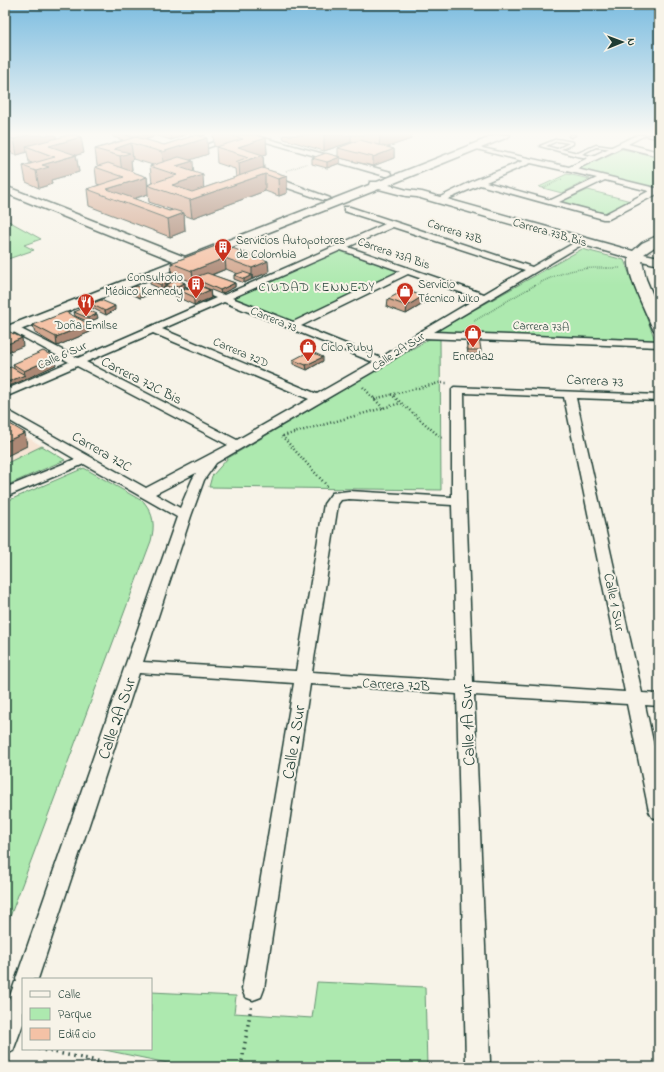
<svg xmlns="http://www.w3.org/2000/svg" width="664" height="1072" viewBox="0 0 664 1072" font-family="'Indie Flower',sans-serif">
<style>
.built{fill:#f6e4d4}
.green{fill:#ade9af;stroke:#669372}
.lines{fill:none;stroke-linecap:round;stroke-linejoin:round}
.lane-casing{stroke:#1f3d34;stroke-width:3}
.street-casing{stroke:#1f3d34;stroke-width:3}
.secondary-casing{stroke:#1f3d34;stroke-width:3}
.path-far2{stroke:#1f3d34;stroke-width:1.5;stroke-dasharray:0.5 1.5;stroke-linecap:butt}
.path-far1{stroke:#1f3d34;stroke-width:2.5;stroke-dasharray:1 2.5;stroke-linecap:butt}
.path{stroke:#1f3d34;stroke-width:3.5;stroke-dasharray:1.5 4.5;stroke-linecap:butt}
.lane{fill:#f7f3e8;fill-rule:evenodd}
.street{fill:#f7f3e8;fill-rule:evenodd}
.secondary{fill:#f7f3e8;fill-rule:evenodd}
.wall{fill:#d3a78f;stroke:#1f3d34;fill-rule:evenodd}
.shaded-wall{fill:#ac8874;stroke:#1f3d34}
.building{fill:#f5c2a6;stroke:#1f3d34}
.labels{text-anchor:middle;stroke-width:4;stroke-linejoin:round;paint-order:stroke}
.far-street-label{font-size:12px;fill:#1f3d34;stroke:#f7f3e8}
.far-poi-label{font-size:12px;fill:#1f3d34;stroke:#f7f3e8;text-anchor:start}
.far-neighbourhood-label{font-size:13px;letter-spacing:1px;fill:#1f3d34;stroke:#f7f3e8}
.street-label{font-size:14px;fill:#1f3d34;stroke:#f7f3e8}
.near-street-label{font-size:17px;fill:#1f3d34;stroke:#f7f3e8}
</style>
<rect width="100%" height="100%" fill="#f7f3e8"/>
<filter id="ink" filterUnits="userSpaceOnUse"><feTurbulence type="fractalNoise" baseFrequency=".025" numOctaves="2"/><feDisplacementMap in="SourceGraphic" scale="8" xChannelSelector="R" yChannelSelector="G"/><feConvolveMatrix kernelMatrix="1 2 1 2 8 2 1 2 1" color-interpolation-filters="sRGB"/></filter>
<g filter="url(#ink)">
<!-- built -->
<path class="built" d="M5 424 42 446 5 464Z"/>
<!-- green -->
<path class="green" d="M622 149 659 157V186L655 188 578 169Z
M567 174 590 179 562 193 539 187Z
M588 190 631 201 604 214 561 202Z
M5 219 41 239 24 245 34 250 5 260Z
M582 249 624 260 656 342 433 333Z
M342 250 401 270 291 323 231 298Z
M429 339H440L441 490 209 487 212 476 228 458Z
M42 446 65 460 5 486V464Z
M84 468 144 502C154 515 155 525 151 541L5 930V502Z
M317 982 425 987 427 1067H187L100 1049H151V992L236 996 234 1013 312 1018Z"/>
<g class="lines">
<!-- lane casing -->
<g class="lane-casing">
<path id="lane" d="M570 135H575L571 137 569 136Z
M557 139 573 142V144L561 149 578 153 596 145 617 148 615 149 596 147 582 154 595 157 594 159 577 156 540 146ZM557 141 569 143 557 149 546 146Z"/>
</g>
<!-- street casing -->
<g class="street-casing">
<path id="street" d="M242 135H253L391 172 392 174 388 176H385Z
M637 135H645L628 144 659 152V156L622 147 577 169 655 188 659 187V193L609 219H603L480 185 441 202H438L434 200 475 180 523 161 473 148V146L569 167ZM531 163 597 178 551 200 486 182ZM605 180 649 191 605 214 559 202Z
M647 135H659V139L648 136Z
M232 136 235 138 234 139 191 153 188 151Z
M279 181H285L330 198 326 200H323L279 185Z
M344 207H350L532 267 581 239H587L588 241 434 332 659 341V347L424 338 386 364 216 463 204 480 191 516 143 662 296 671 324 504 332 493 349 491 452 497V389L454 387 659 395V401L576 398 642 693 659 694V706L645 705 659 769V819L652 817 649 811 627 704 474 695 490 1061 487 1067H469L466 1061 457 694 310 684 264 989 261 997 253 1000 245 997 242 989 294 683 139 673 38 979H23V1024L13 1051 5 1055V1010L15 982H17L16 979 177 517 84 464 5 497V488L75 459 5 418V409L146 488 228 445 77 366 5 397V390L69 362 8 329 9 327H17L78 358 216 298 164 277 162 275 164 273H170L224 295 385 224 344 211ZM393 227 525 270 484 294 348 247ZM341 250 400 271 293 322 232 298ZM408 274 477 298 418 333 381 358 301 326ZM224 302 373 362 317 394 162 329ZM153 333 309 399 237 440 86 362ZM464 393 564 397 625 692 473 682 466 501ZM196 473 192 480 180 508 155 494ZM349 499 452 505 457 681 312 672 338 504 341 500Z
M649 299H659V305L646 304 644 302Z"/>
</g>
<!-- secondary casing -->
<g class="secondary-casing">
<path id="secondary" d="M496 135H510L508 137 389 185 407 190 422 192 633 251 642 243 659 235V244L644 254 659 257V265L642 261 646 279 659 310V331L654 330 652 327C645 309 627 277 629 258L417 197 406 196 379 189 5 336V327L174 261 5 193V186L185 257 369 185 370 182H377Z"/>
</g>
<!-- path-far2 -->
<path class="path-far2" d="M286 171 308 163
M543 188 562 179
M474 321C504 304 537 280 570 271 587 267 603 268 620 268"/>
<!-- path-far1 -->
<path class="path-far1" d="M363 387 383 408
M391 394 439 436 444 438
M374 399 439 383H447
M282 436 328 487
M283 436 401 403"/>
<!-- path -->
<path class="path" d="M38 1049 127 1067
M241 1067 251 1007"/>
<!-- lane -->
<use href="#lane" class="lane"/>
<!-- street -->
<use href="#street" class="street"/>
<!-- secondary -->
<use href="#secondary" class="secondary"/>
</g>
<!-- wall -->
<path class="wall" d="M5 135 56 138 84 153 76 155 79 172 51 180 52 184 39 188 26 182 23 166 32 163 29 162 27 152 17 155 5 150Z
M113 135H153V137L146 140 164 145 190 137V135H206L201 136 208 154 189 160 194 172 204 188 236 177 235 169 217 163 216 147H217L214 146 213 135H229L266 138 267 154 263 155 264 169 287 176V193L279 196 265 191 192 218 184 215 185 231 170 237 89 206 87 189 100 185 97 184 95 167 100 166 97 165 95 149 123 140 113 137ZM133 159 153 165 150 166 152 183H153L148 185 147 177 129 171 132 170 131 160ZM148 194 149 202 172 210 169 211 134 199Z
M155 135H186L171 140Z
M283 135H411V139L387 147 394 149V158L373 166 340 158V163L327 168 312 164V158L338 156V148L353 142H351L324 151 284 139Z
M221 244 269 272 244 283 234 279V275L238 274 226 269 212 275 235 283V287L221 294 172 274 171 263Z
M175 279 176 281 185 283V287L173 292 166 289 165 287 161 289 150 284V280Z
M193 287 210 290 211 298 194 305 175 296V292Z
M129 289 148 295 140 298 130 293Z
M388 299 423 304 406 314 387 307Z
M91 304 115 310 106 315 92 308Z
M74 312 98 318 89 322 75 316Z
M89 324 90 332 57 346 35 333 33 325Z
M467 337 481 350V354H468L466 341Z
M293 360 323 361 307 370 293 364Z
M13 364 56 365 5 388 14 368Z"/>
<!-- shaded-wall -->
<path class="shaded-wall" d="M29 135H56L57 144 81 137 84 153 56 161 55 157 26 146 27 152 17 155 14 139Z
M140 135H153V137L133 143V137Z
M171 135H186L171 140Z
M195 135H206L195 138Z
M324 135H351V142L324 151Z
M380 135H411V139L379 150Z
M207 138 208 154 164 169 162 152Z
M266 138 267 154 263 155 264 171 240 179 239 163 249 157 238 147Z
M131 143 133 159 131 160 132 170 122 173 120 156 114 149Z
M394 149V158L373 166V157Z
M76 155 79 172 51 180 52 184 39 188 36 171 42 165Z
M340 157V163L327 168V162Z
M193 161 194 178 176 166Z
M265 174V191L192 218 190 200Z
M203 175 204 192 185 198 172 185Z
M287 176V193L279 196 278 179Z
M147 177 148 194 123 202 107 189Z
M184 213 185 231 170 237 168 219Z
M225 258 226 269 198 280 193 278 192 271Z
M268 261 269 272 252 279V268Z
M252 275V279L244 283V279Z
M175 279 176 283 165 285V287L161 289V285Z
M185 283V287L173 292 172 288Z
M235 283V287L221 294 220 290Z
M210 290 211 298 194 305V297Z
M147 291 148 295 140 298V294Z
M423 296V304L406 314 407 306Z
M115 306V310L106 315 105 311Z
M97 314 98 318 89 322 88 318Z
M89 324 90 332 57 346 56 337Z
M22 338 23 346 5 353V345Z
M55 357 56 365 26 379 24 371Z
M323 357V361L307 370 306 365Z
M25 375 26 379 5 388V383Z
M25 433 27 446 5 457V442Z"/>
<!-- building -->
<path class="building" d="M5 135H29L14 139 5 136Z
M69 135H75L81 137 49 146 76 155 42 165 49 167 36 171 23 166 55 157 26 146Z
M125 135H140L133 137Z
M196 135 207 138 162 152 131 143 114 149 130 153 120 156 95 149 136 137 164 145Z
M229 135H255L266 138 238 147 263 155 239 163 235 162 249 157 216 147 243 139Z
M360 140 394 149 373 157 338 148Z
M326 153 340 157 327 162 312 158Z
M179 157 193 161 176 166 203 175 172 185 192 192 262 168 287 176 278 179 265 174 190 200 147 185 177 175 150 166Z
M108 163 147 177 107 189 169 211 174 210 184 213 168 219 87 189 124 177 95 167Z
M221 244 268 261 252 268 225 258 192 271 171 263Z
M243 272 252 275 244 279 234 275Z
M207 273 235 283 220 290 193 278Z
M164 274 175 279 161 285 150 280Z
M178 280 185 283 172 288 165 285Z
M197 285 210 290 194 297 181 291Z
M137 286 147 291 140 294 129 289Z
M191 286 193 287 181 291V295L175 292Z
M405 290 423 296 407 306 388 299Z
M101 300 115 306 105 311 91 304Z
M84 308 97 314 88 318 74 312Z
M66 312 89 324 56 337 33 325Z
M8 331 22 338 5 345V332Z
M467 337H479L481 350H468Z
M43 351 55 357 24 371 13 364Z
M310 351 323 357 306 365 293 360Z
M11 367 25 375 5 383V369Z
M5 421 25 433 5 442Z"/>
</g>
<!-- sky -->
<linearGradient id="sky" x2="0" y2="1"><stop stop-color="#7bbce0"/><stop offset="0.47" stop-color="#fbfaf5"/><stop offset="1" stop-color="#fbfaf5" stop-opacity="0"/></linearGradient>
<rect width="664" height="285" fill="url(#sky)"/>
<!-- icons -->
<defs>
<g id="building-pin" transform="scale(0.9)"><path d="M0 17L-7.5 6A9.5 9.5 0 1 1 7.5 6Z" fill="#c8321e" stroke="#f7f3e8"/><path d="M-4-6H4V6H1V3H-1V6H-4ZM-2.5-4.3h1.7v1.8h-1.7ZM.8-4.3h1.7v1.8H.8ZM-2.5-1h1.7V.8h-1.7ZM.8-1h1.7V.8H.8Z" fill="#fff"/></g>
<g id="shop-pin" transform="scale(0.9)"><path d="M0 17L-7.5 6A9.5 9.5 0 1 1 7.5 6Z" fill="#c8321e" stroke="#f7f3e8"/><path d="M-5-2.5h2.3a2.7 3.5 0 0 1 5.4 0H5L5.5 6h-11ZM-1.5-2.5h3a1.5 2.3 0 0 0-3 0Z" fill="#fff"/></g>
<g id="restaurant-pin" transform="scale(0.9)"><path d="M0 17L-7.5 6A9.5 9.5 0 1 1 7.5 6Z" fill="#c8321e" stroke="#f7f3e8"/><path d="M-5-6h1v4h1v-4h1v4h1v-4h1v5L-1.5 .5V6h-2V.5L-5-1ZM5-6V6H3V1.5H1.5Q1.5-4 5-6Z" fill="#fff"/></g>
</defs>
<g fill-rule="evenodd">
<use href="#building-pin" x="223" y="247"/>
<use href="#building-pin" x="196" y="284"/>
<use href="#shop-pin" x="405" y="291"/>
<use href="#restaurant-pin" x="86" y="302"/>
<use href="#shop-pin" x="473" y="333"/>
<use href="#shop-pin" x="308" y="347"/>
</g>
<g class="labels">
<!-- far-street labels -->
<g class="far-street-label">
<text transform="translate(455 231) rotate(18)" y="4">Carrera 73B</text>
<text transform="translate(550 232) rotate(16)" y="4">Carrera 73B Bis</text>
<text transform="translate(394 253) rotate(19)" y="4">Carrera 73A Bis</text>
<text transform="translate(274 319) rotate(22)" y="4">Carrera 73</text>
<text transform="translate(541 326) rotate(2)" y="4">Carrera 73A</text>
<text transform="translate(398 351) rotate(-33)" y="4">Calle 2A Sur</text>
<text transform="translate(241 352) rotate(23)" y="4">Carrera 72D</text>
<text transform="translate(62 355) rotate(-24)" y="4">Calle 6 Sur</text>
</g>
<!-- far-poi labels -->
<g class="far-poi-label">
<text x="236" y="244">Servicios Autopotores<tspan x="236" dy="14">de Colombia</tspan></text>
<text x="183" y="281" text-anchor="end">Consultorio<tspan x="183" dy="14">Médico Kennedy</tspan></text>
<text x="418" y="288">Servicio<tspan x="418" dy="14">Técnico Niko</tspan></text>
<text x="86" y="329" text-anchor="middle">Doña Emilse</text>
<text x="321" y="351">Ciclo Ruby</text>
<text x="473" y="360" text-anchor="middle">Enreda2</text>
</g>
<!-- far-neighbourhood labels -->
<g class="far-neighbourhood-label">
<text x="317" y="291">CIUDAD KENNEDY</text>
</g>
<!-- street labels -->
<g class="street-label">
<text transform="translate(142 380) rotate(27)" y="5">Carrera 72C Bis</text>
<text transform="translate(595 380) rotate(3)" y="5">Carrera 73</text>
<text transform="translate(102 451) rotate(30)" y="5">Carrera 72C</text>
<text transform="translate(615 602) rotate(78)" y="5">Calle 1 Sur</text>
<text transform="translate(396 684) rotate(3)" y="5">Carrera 72B</text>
</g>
<!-- near-street labels -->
<g class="near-street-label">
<text transform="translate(116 718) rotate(-71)" y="6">Calle 2A Sur</text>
<text transform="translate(467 725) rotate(-92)" y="6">Calle 1A Sur</text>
<text transform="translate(293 742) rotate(-81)" y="6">Calle 2 Sur</text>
</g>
</g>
<!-- margin -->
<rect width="664" height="1072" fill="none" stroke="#f7f3e8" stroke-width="20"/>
<rect x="10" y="10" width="644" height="1052" fill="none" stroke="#1f3d34" stroke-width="1.5" filter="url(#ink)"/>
<!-- legend -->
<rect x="22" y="978" width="130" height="72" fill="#f7f3e8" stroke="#a1aaa0"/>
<rect x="30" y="991" width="20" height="6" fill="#f7f3e8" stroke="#a1aaa0"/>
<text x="58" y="998" font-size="12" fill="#1f3d34">Calle</text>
<rect x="30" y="1008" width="20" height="12" fill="#ade9af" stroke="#a1aaa0"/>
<text x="58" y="1018" font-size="12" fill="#1f3d34">Parque</text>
<rect x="30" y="1028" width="20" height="12" fill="#f5c2a6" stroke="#a1aaa0"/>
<text x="58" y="1038" font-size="12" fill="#1f3d34">Edificio</text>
<!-- north arrow -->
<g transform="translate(622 42) rotate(89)" stroke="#f7f3e8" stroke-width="3" paint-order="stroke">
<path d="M0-3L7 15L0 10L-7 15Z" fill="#1f3d34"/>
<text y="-6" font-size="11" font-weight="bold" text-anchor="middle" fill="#1f3d34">N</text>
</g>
</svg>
